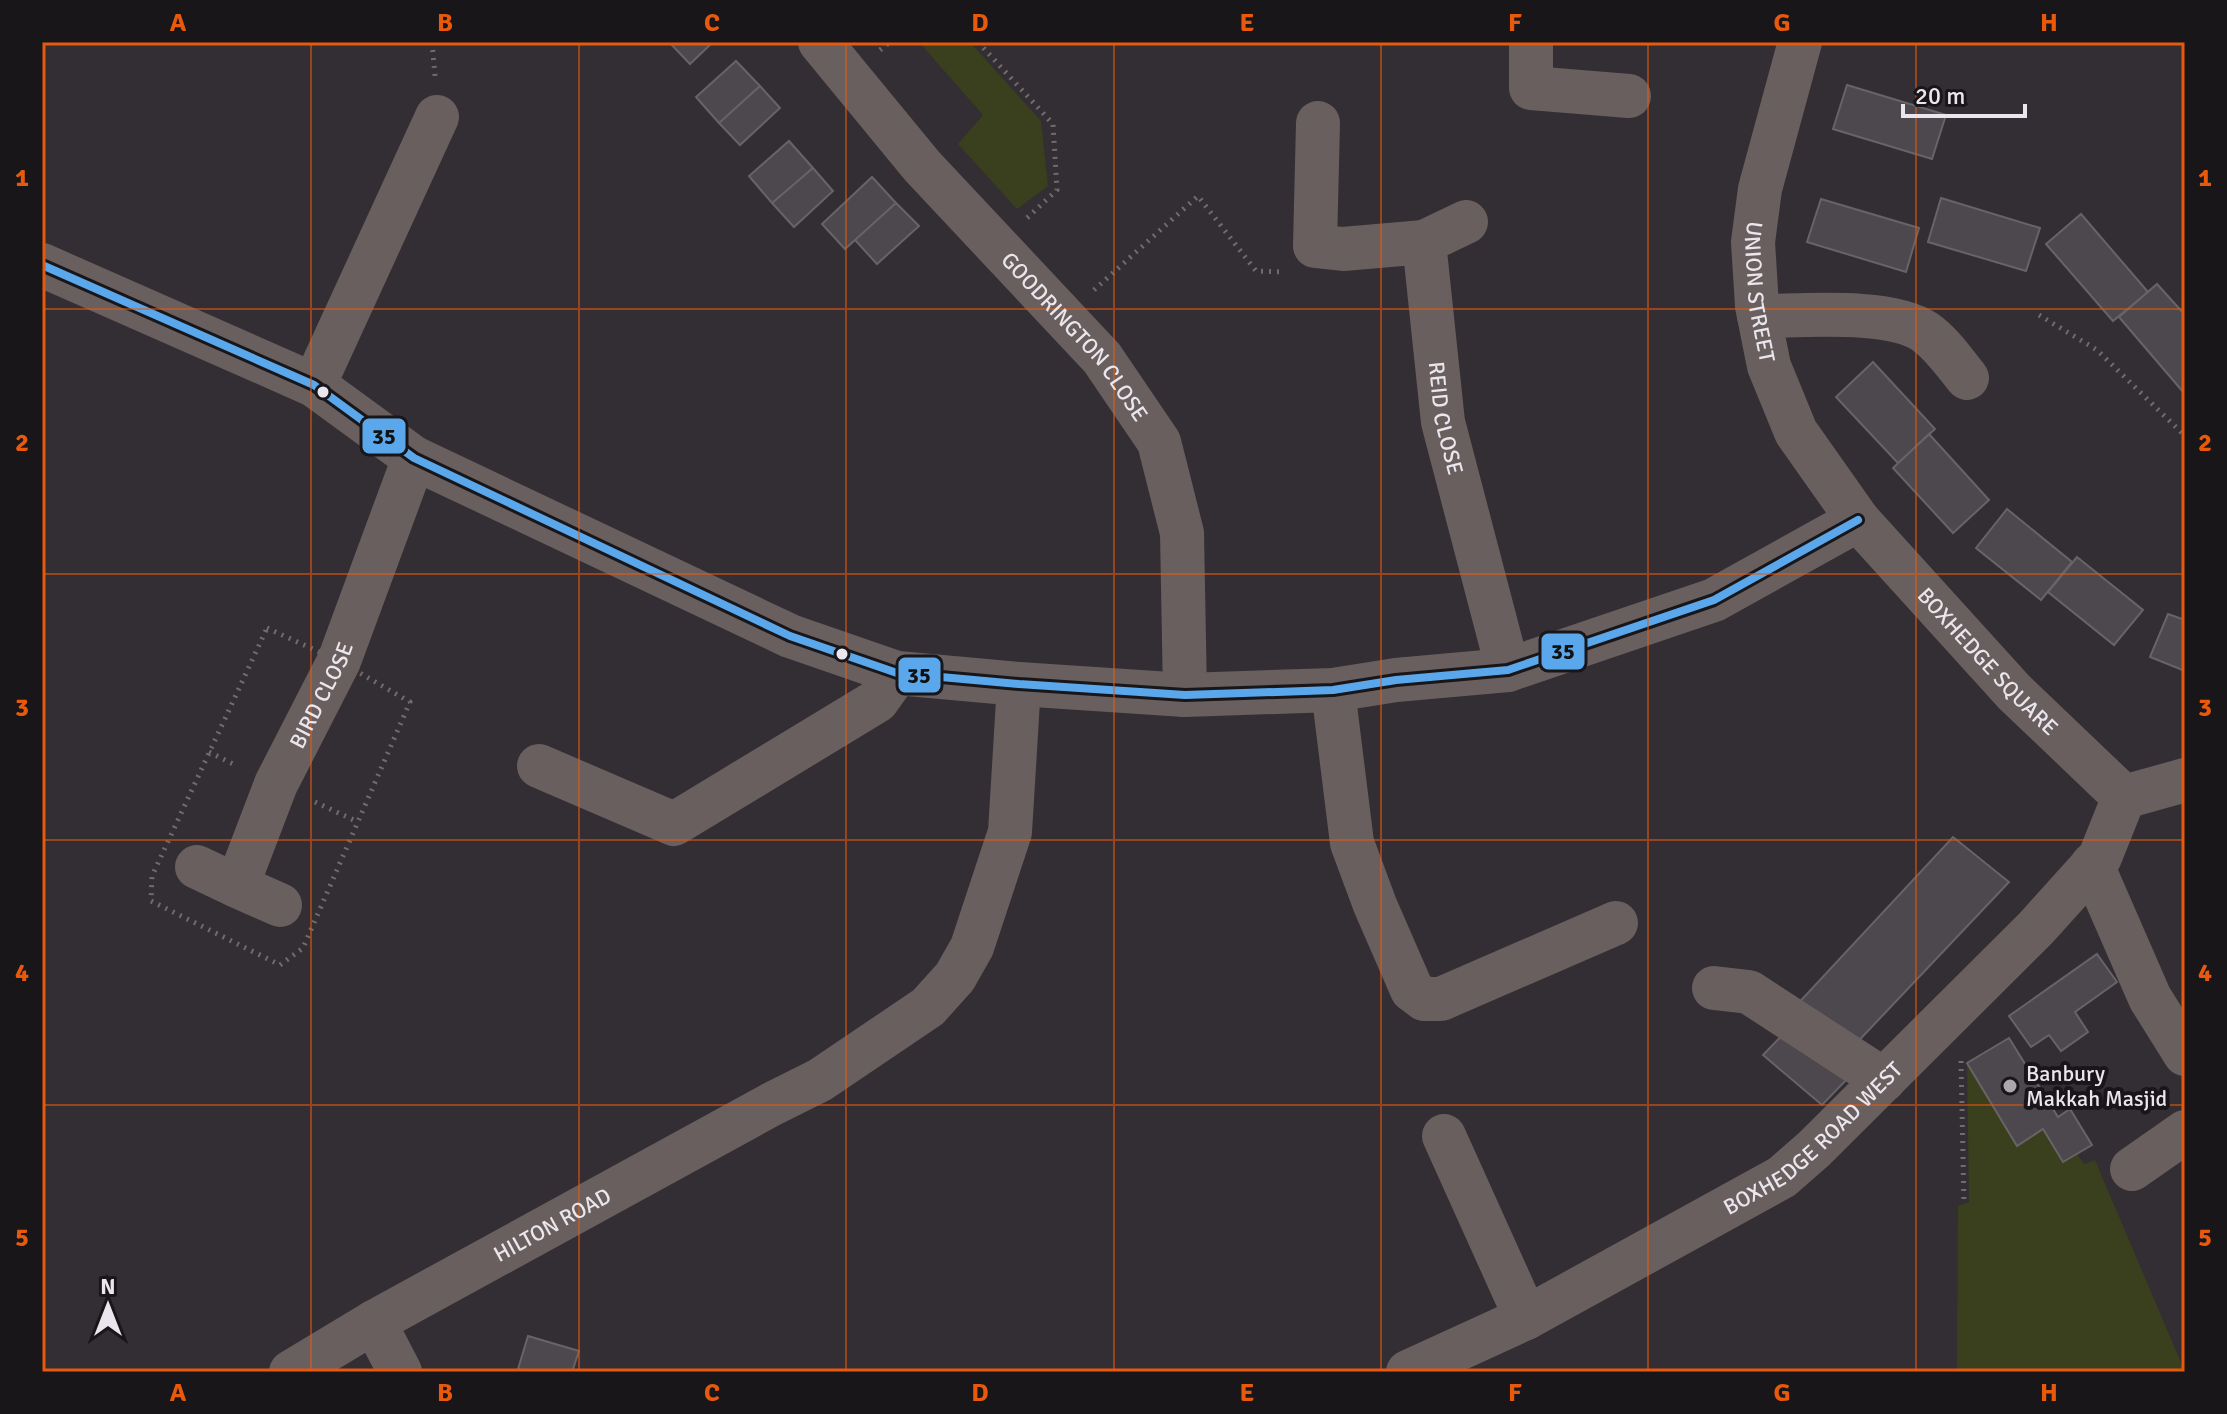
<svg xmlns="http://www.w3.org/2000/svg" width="2227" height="1414" viewBox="0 0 2227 1414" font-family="Signika,sans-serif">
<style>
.green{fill:#3a3f1d}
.building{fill:#4d484d;stroke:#676367;stroke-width:2}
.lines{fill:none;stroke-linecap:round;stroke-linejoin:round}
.path{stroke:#716b6b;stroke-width:5;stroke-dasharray:2 6;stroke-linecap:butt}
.minor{stroke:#685f5e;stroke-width:44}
.bus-1-casing{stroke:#19161a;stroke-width:14}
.bus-1{stroke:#5aa8eb;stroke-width:8}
.grid{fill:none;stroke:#e8590c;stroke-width:2;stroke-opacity:0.55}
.bus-dot{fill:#ebe6ed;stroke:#19161a;stroke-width:3}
.poi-dot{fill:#aba6ac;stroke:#19161a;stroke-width:3}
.labels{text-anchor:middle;stroke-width:8;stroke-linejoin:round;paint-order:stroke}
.street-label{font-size:22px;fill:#ebe6ed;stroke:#19161a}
.poi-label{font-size:22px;fill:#ebe6ed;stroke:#19161a;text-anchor:start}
.line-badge{stroke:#19161a;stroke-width:3}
.pale-badge-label{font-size:22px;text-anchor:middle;font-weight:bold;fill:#111}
.neatline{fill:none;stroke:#e8590c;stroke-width:3}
.grid-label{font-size:26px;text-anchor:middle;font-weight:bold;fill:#e8590c}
</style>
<rect width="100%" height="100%" fill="#332e34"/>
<!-- green -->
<path class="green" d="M919 42H970L1041 121 1048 186 1017 209 958 144 983 115Z
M1967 1063 2017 1145 2043 1129 2063 1162 2077 1154 2084 1164 2095 1160 2185 1372H1957L1958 1206 1969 1202Z"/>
<!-- building -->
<path class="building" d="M669 42H713L690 64Z
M736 61 760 86 719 123 696 97Z
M1847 85 1946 115 1932 159 1833 129Z
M760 86 780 108 740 145 719 123Z
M789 141 813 168 772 203 749 176Z
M813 168 833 191 794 227 772 203Z
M872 177 896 203 845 249 822 224Z
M1941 198 2040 228 2026 271 1928 242Z
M1821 199 1919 228 1906 272 1807 242Z
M896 203 919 226 877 264 855 240Z
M2081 214 2148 292 2113 321 2046 244Z
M2157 284 2185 315 2184 393 2119 317Z
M1873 362 1935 429 1898 463 1836 397Z
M1929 434 1989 500 1953 533 1893 468Z
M2007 509 2072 562 2041 600 1976 548Z
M2077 557 2143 610 2114 645 2048 592Z
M2168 614 2185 620V671L2150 657Z
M1953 837 2009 882 1848 1052 1791 1011Z
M2097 954 2117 982 2075 1012 2088 1032 2061 1051 2049 1035 2031 1047 2009 1016Z
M1791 1026 1855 1071 1822 1105 1763 1055Z
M2009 1038 2058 1117 2070 1109 2092 1145 2063 1162 2043 1129 2017 1146 1967 1063Z
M528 1336 579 1351 572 1372H528L518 1369Z"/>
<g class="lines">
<!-- path -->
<path class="path" d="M432 42 435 76
M978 42 1053 124 1057 190 1027 218
M880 50 890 42
M1094 290 1198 196 1256 271 1283 272
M2039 315 2097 350 2185 436
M267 628 339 661 410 702 303 948 280 965 151 901 152 876Z
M209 752 237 766
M315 802 358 822
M1961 1061 1964 1204"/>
<!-- minor -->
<g class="minor">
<path id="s1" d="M820 42 922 166 1102 358 1159 442 1182 533 1185 695"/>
<path d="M1531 42V88L1629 96"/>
<path id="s2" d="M1800 42 1760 189 1753 242 1757 306 1769 366 1796 432 1858 520 2014 692 2124 797"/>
<path id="s3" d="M1318 123 1315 246 1343 249 1424 242 1443 422 1508 670"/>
<path d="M1424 242 1466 222"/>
<path d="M42 265 314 385 414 458 790 636 897 673 1019 684 1185 695 1333 690 1396 680 1508 670 1714 600 1858 520"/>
<path d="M1759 316C1802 316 1890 308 1925 332 1942 344 1954 362 1967 378"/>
<path d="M314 385 437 117"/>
<path d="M1333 690 1352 843 1375 905 1412 990 1424 999H1441L1616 923"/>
<path d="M539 766 674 824 877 701 897 673"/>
<path d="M2124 797 2185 780"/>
<path d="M2092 865 2150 998 2185 1054"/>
<path d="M197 867 237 886"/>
<path id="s4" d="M280 905 237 886 276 784 339 661 414 458"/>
<path d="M1714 988 1749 992 1884 1080"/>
<path d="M1444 1136 1526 1318"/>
<path d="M2132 1169 2185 1132"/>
<path d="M374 1322 400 1372"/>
<path id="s5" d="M291 1372 374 1322 772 1104 820 1080 928 1007 955 977 972 947 1010 832 1019 684"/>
<path id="s6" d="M1408 1372 1526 1318 1782 1177 1814 1149 2036 928 2100 857 2124 797"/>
</g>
<!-- bus-1 casing -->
<g class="bus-1-casing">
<path id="bus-1" d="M42 265 314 385 414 458 790 636 897 673 1019 684 1185 695 1333 690 1396 680 1508 670 1714 600 1858 520"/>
</g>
<!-- bus-1 -->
<use href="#bus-1" class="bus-1"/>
</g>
<!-- grid -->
<path class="grid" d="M311 42V1372M579 42V1372M846 42V1372M1114 42V1372M1381 42V1372M1648 42V1372M1916 42V1372M42 309H2185M42 574H2185M42 840H2185M42 1105H2185"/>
<!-- markers -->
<g class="bus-dot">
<circle cx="323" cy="392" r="7"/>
<circle cx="842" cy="654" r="7"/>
</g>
<circle class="poi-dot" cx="2010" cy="1086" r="8"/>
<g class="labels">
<!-- street labels -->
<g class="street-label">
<text dy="8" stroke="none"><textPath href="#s2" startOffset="256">UNION STREET</textPath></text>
<text dy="8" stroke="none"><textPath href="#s1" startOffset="390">GOODRINGTON CLOSE</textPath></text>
<text dy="8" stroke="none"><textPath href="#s3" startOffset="410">REID CLOSE</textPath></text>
<text dy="8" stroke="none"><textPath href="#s2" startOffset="702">BOXHEDGE SQUARE</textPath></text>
<text dy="8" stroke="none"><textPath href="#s4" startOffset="256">BIRD CLOSE</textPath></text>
<text dy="8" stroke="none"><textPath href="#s6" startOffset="470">BOXHEDGE ROAD WEST</textPath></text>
<text dy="8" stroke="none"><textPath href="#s5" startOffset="300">HILTON ROAD</textPath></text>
</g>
<!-- poi labels -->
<g class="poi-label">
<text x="2026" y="1081">Banbury<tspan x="2026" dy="25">Makkah Masjid</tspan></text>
</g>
</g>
<g class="line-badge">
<rect x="361" y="417" width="46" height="38" rx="8" fill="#5aa8eb"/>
<rect x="1540" y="632" width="46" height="39" rx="8" fill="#5aa8eb"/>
<rect x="897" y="656" width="45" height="38" rx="8" fill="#5aa8eb"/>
</g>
<g class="pale-badge-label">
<text x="384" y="444">35</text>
<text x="1563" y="659">35</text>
<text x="919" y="683">35</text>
</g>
<!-- border -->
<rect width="2227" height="1414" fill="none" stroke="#19161a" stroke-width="88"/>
<!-- north arrow -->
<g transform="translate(108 1306)" stroke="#19161a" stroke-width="6" paint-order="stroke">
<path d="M0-6L14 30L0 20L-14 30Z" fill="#ebe6ed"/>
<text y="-12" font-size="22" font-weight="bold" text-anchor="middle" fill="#ebe6ed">N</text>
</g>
<!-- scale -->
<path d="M1903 104v12h122v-12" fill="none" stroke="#ebe6ed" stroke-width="4"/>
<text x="1915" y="104" font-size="24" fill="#ebe6ed" stroke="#19161a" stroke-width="6" paint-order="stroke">20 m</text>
<rect x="44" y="44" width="2139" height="1326" class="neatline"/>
<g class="grid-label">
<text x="178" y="31">A</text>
<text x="445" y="31">B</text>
<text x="712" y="31">C</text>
<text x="980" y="31">D</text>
<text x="1247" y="31">E</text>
<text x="1515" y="31">F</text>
<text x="1782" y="31">G</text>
<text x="2049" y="31">H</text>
<text x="22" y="186">1</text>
<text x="2205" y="186">1</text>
<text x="22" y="451">2</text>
<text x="2205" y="451">2</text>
<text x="22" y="716">3</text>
<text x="2205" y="716">3</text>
<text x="22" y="981">4</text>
<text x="2205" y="981">4</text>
<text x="22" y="1246">5</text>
<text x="2205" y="1246">5</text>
<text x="178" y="1401">A</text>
<text x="445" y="1401">B</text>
<text x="712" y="1401">C</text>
<text x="980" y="1401">D</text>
<text x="1247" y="1401">E</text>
<text x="1515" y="1401">F</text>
<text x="1782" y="1401">G</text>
<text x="2049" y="1401">H</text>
</g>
</svg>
